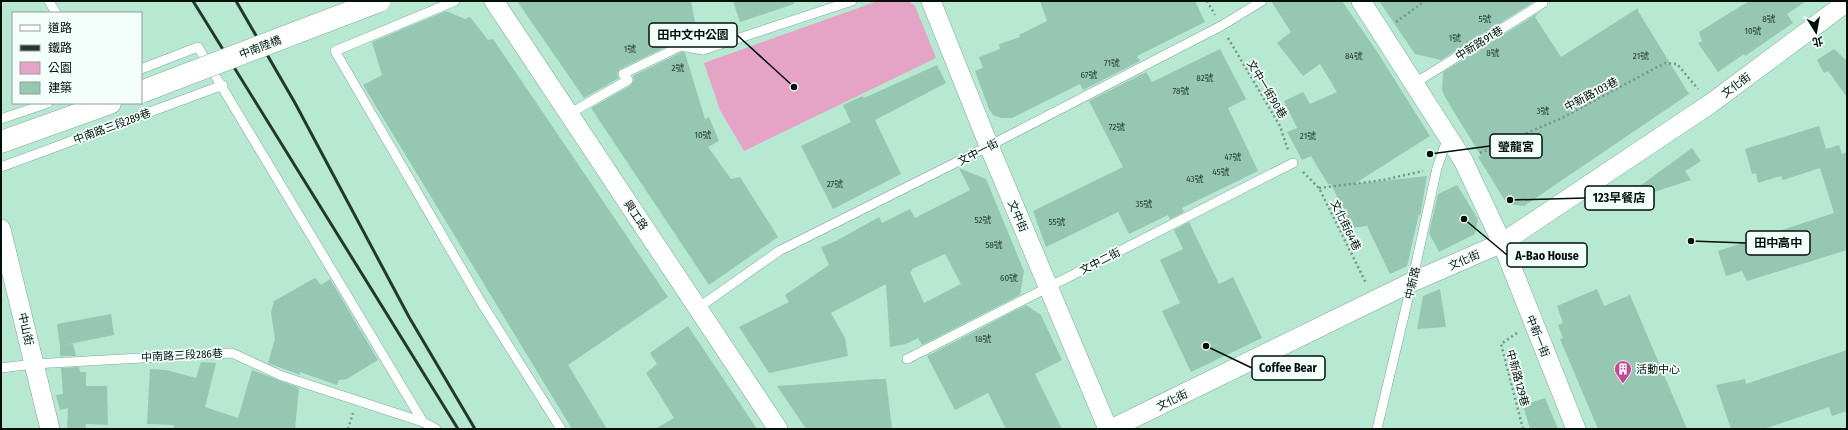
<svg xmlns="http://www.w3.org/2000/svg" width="1848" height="430" viewBox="0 0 1848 430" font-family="'Fira Sans Condensed','Noto Sans TC',sans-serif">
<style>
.green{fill:#e5a4c6}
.building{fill:#96c7b2;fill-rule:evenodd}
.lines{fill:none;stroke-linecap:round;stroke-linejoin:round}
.lane-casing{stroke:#7cab97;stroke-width:10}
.street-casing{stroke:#7cab97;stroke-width:20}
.secondary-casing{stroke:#7cab97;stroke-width:23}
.path{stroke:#739888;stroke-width:2.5;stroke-dasharray:2 3;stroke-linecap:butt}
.lane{stroke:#fff;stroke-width:9}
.street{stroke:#fff;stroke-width:19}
.secondary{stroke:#fff;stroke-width:22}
.rail{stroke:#23392f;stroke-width:3}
.secondary-bridge-casing{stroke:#7cab97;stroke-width:23;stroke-linecap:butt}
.secondary-bridge{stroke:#fff;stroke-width:22}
.labels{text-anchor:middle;stroke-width:3.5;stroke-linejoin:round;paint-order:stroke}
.number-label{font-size:9px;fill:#263e33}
.street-label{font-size:11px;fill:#011009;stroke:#f4fefa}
.poi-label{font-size:11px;fill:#011009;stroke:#f4fefa;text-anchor:start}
.leader{fill:none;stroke:#011009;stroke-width:1.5}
.callout-dot{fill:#011009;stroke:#f4fefa;stroke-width:1.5}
.callout{fill:#f4fefa;stroke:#011009;stroke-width:1.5}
.callout-label{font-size:12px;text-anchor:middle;font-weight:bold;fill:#011009}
</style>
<rect width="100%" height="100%" fill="#b6e8d2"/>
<!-- green -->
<path class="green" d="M878 1H908L915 6 936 58 744 151 720 110 704 63Z"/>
<!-- building -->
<path class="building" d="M517 1H691L698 38 678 41 620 69 617 74 619 78 584 98Z
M733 1H794V4L740 22Z
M1040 1H1195L1205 22 1137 56 1140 61 1083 90 1080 84 1012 118H1001L993 115 989 109 975 71 983 68 979 57 1000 49 999 44 1020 37 1019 35 1047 21Z
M1271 1H1342L1376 50 1430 136 1354 184 1427 176 1420 217 1419 214 1407 266 1390 274 1367 226 1352 228 1331 184H1328L1311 156 1302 160 1287 132 1297 128 1284 101 1303 92 1310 104 1337 92 1320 64 1303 76 1277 43 1291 32Z
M1379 1H1535L1441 60 1415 54Z
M1749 1H1806L1787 14 1793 23 1745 56 1744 54 1718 72 1698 43 1702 41 1699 32Z
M1638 8V11L1689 94 1524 206 1507 204 1478 157 1481 156 1445 97 1442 90 1443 72 1540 12 1535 17 1561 57Z
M446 11 465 19 470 17 488 40 493 39 668 297 568 365 607 429H572L363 85 382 75 372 42Z
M1220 49 1246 99 1228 108 1258 171 1182 208 1184 212 1170 219 1168 215 1129 234 1118 212 1046 247 1033 211 1123 167 1089 101 1146 72 1152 82Z
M1834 49 1847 61V97L1828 71 1824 73 1817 60Z
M682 52 685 53 705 119 709 117 719 141 708 147 731 179 740 177 778 237 709 285 591 108 631 85 634 80 633 76Z
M937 65 946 83 875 120 901 174 833 209 801 146 851 122 843 105 863 96 864 98Z
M1819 126 1826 149 1839 145 1842 154 1847 152V250L1747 281 1742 271 1726 276 1718 251 1834 213 1820 168 1783 180 1781 176 1758 183 1756 173 1752 174 1745 149Z
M1692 148 1701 161 1685 171 1691 180 1623 202 1622 199Z
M959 168 986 179 1024 271 1020 295 922 345 918 338 906 344 890 347 886 284 831 313 845 338 848 356 769 373 739 327 789 302 785 295 829 265 821 247 836 241 879 217 882 223 910 209 915 218 970 190ZM945 254 961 284 924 303 910 272 912 271V269Z
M1457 185 1478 219 1475 234 1439 252 1429 233 1438 194Z
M1189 222 1219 284 1233 277 1262 338 1191 372 1162 311 1180 303 1160 260 1183 249 1174 230Z
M315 278 321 285 330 279 378 360 347 379 339 380 337 385 300 372V375L268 363 275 339 271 313 274 301Z
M1440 289 1446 327 1417 329 1423 296Z
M1597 289 1604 306 1630 295 1687 429H1598L1560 339 1563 338 1558 325 1563 323 1557 306Z
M1026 305 1041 315 1062 360 1035 374 1062 429H1006L988 393 955 410 927 356Z
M111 314 114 335 60 346 57 324Z
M688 326 757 429H655L674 418 646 373 657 364 650 353Z
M73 343 76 356H60V346Z
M1847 350V411L1832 416 1829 407 1764 429H1731L1716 385 1745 379 1746 384Z
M201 362 216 363 205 407 238 418 252 370 299 388 295 429H173L174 425 147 424 150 369 166 370 196 378Z
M79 367 80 372H86V386H107L108 425 86 424 85 429H67L68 408 60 410 56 395 63 394 61 368Z
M877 379H886L892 429H806L777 386Z
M1545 398 1558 429H1530L1523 405Z"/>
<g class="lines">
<!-- lane casing -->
<g class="lane-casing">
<path id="lane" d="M49 1 56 13
M455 1 335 51 481 302 561 429
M141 69 198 47 423 422 436 429
M1415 83 1543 3
M569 114 628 80 623 74 681 46 703 50 852 1
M1 119 48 103
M1 167 223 85
M698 308 779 251 989 146 1221 26 1262 1
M907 359 1293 163
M1 368 33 364 232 353 282 376 423 422
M1377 429 1412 282 1437 168 1448 137"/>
</g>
<!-- street casing -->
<g class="street-casing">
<path id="street" d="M494 1 778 429
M931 1 989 146 1108 429
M1361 1 1463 160 1502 243 1576 429
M1 229 50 429
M1111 429 1412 282 1502 243 1710 104 1847 2"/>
</g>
<!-- secondary casing -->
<g class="secondary-casing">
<path id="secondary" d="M1 142 110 103"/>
</g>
<!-- path -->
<path class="path" d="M1207 1 1215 15
M1396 22 1425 1
M1228 38 1280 126 1288 150
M1480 153 1562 118 1665 63 1677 64 1698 89
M1303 172 1319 188 1366 283
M1319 188 1383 180 1423 171
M1517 333 1501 344 1523 429
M348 429 353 413"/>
<!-- lane -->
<use href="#lane" class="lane"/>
<!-- street -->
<use href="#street" class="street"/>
<!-- secondary -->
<use href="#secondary" class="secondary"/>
<!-- rail -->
<path class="rail" d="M193 1 458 429
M236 1 295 103 409 317 475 429"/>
<!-- secondary-bridge casing -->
<g class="secondary-bridge-casing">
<path id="secondary-bridge" d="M141 92 379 1"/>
</g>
<!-- secondary-bridge -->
<use href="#secondary-bridge" class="secondary-bridge"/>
</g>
<!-- icons -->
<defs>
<g id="building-pin" transform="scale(0.9)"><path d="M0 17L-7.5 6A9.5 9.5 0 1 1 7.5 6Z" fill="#c54693" stroke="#f4fefa"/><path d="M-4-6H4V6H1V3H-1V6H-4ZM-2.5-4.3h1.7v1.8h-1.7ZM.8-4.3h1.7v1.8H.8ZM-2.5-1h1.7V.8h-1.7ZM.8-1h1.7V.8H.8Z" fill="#fff"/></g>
</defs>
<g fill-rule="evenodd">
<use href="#building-pin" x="1623" y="369"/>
</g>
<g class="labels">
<!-- number labels -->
<g class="number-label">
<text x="1485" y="22">5號</text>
<text x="1769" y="22">8號</text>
<text x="1753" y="34">10號</text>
<text x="1455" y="41">1號</text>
<text x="630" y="52">1號</text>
<text x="1493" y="56">8號</text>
<text x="1354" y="59">84號</text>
<text x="1641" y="59">21號</text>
<text x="1112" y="66">71號</text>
<text x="678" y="71">2號</text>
<text x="1089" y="78">67號</text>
<text x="1205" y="81">82號</text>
<text x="1181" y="94">78號</text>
<text x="1543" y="114">3號</text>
<text x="1117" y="130">72號</text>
<text x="703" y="138">10號</text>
<text x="1308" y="139">21號</text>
<text x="1233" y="160">47號</text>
<text x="1221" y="175">45號</text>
<text x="1195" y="182">43號</text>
<text x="835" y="187">27號</text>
<text x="1144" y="207">35號</text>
<text x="983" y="223">52號</text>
<text x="1057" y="225">55號</text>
<text x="994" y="248">58號</text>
<text x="1009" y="281">60號</text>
<text x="983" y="342">18號</text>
</g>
<!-- street labels -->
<g class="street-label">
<text transform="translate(1479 43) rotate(-32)" y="4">中新路91巷</text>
<text transform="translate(260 47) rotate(-21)" y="4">中南陸橋</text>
<text transform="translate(1736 85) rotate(-37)" y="4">文化街</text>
<text transform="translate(1267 89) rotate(59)" y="4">文中一街90巷</text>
<text transform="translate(1591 94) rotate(-28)" y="4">中新路103巷</text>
<text transform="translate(112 126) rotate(-20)" y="4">中南路三段289巷</text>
<text transform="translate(978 152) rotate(-27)" y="4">文中一街</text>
<text transform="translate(636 215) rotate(56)" y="4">興工路</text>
<text transform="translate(1018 216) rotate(67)" y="4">文中街</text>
<text transform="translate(1346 225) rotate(64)" y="4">文化街64巷</text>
<text transform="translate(1464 260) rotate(-24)" y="4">文化街</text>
<text transform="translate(1100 261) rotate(-27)" y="4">文中二街</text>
<text transform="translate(1412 283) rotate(-77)" y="4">中新路</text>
<text transform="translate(26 329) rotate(77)" y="4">中山街</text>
<text transform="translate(1538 336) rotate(68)" y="4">中新一街</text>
<text transform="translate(182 355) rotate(-3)" y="4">中南路三段286巷</text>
<text transform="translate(1518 378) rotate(75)" y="4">中新路129巷</text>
<text transform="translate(1172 400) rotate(-26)" y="4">文化街</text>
</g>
<!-- poi labels -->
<g class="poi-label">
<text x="1636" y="373">活動中心</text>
</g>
</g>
<!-- callouts -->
<path class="leader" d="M794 87L737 35M1430 154L1490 146M1510 200L1585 198M1691 241L1746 243M1464 219L1507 255M1206 346L1252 368"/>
<g class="callout-dot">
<circle cx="794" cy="87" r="4"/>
<circle cx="1430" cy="154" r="4"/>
<circle cx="1510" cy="200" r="4"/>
<circle cx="1691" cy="241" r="4"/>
<circle cx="1464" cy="219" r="4"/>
<circle cx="1206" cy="346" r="4"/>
</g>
<g class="callout">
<rect x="649" y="23" width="88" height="24" rx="4"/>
<rect x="1490" y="134" width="52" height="24" rx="4"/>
<rect x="1585" y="186" width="69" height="24" rx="4"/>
<rect x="1746" y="231" width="64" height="24" rx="4"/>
<rect x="1507" y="243" width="80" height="24" rx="4"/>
<rect x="1252" y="356" width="73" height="24" rx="4"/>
</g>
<g class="callout-label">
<text x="693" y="39">田中文中公園</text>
<text x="1516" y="151">瑩龍宮</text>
<text x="1619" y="202">123早餐店</text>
<text x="1778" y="247">田中高中</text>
<text x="1547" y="260">A-Bao House</text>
<text x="1288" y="372">Coffee Bear</text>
</g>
<!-- border -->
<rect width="1848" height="430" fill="none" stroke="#011009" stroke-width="4"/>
<!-- legend -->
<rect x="12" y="12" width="130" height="92" fill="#f4fefa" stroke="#939f9a"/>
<rect x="20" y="25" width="20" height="6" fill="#ffffff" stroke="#939f9a"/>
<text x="48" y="32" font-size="12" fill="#011009">道路</text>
<rect x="20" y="45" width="20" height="6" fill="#23392f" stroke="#939f9a"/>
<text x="48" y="52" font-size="12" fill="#011009">鐵路</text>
<rect x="20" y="62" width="20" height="12" fill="#e5a4c6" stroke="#939f9a"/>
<text x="48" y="72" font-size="12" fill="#011009">公園</text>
<rect x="20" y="82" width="20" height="12" fill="#96c7b2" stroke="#939f9a"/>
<text x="48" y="92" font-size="12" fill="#011009">建築</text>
<!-- north arrow -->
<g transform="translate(1816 32) rotate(169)" stroke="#f4fefa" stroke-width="3" paint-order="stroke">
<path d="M0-3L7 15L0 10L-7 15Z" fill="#011009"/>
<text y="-6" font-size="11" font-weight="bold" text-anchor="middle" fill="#011009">北</text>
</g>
</svg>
